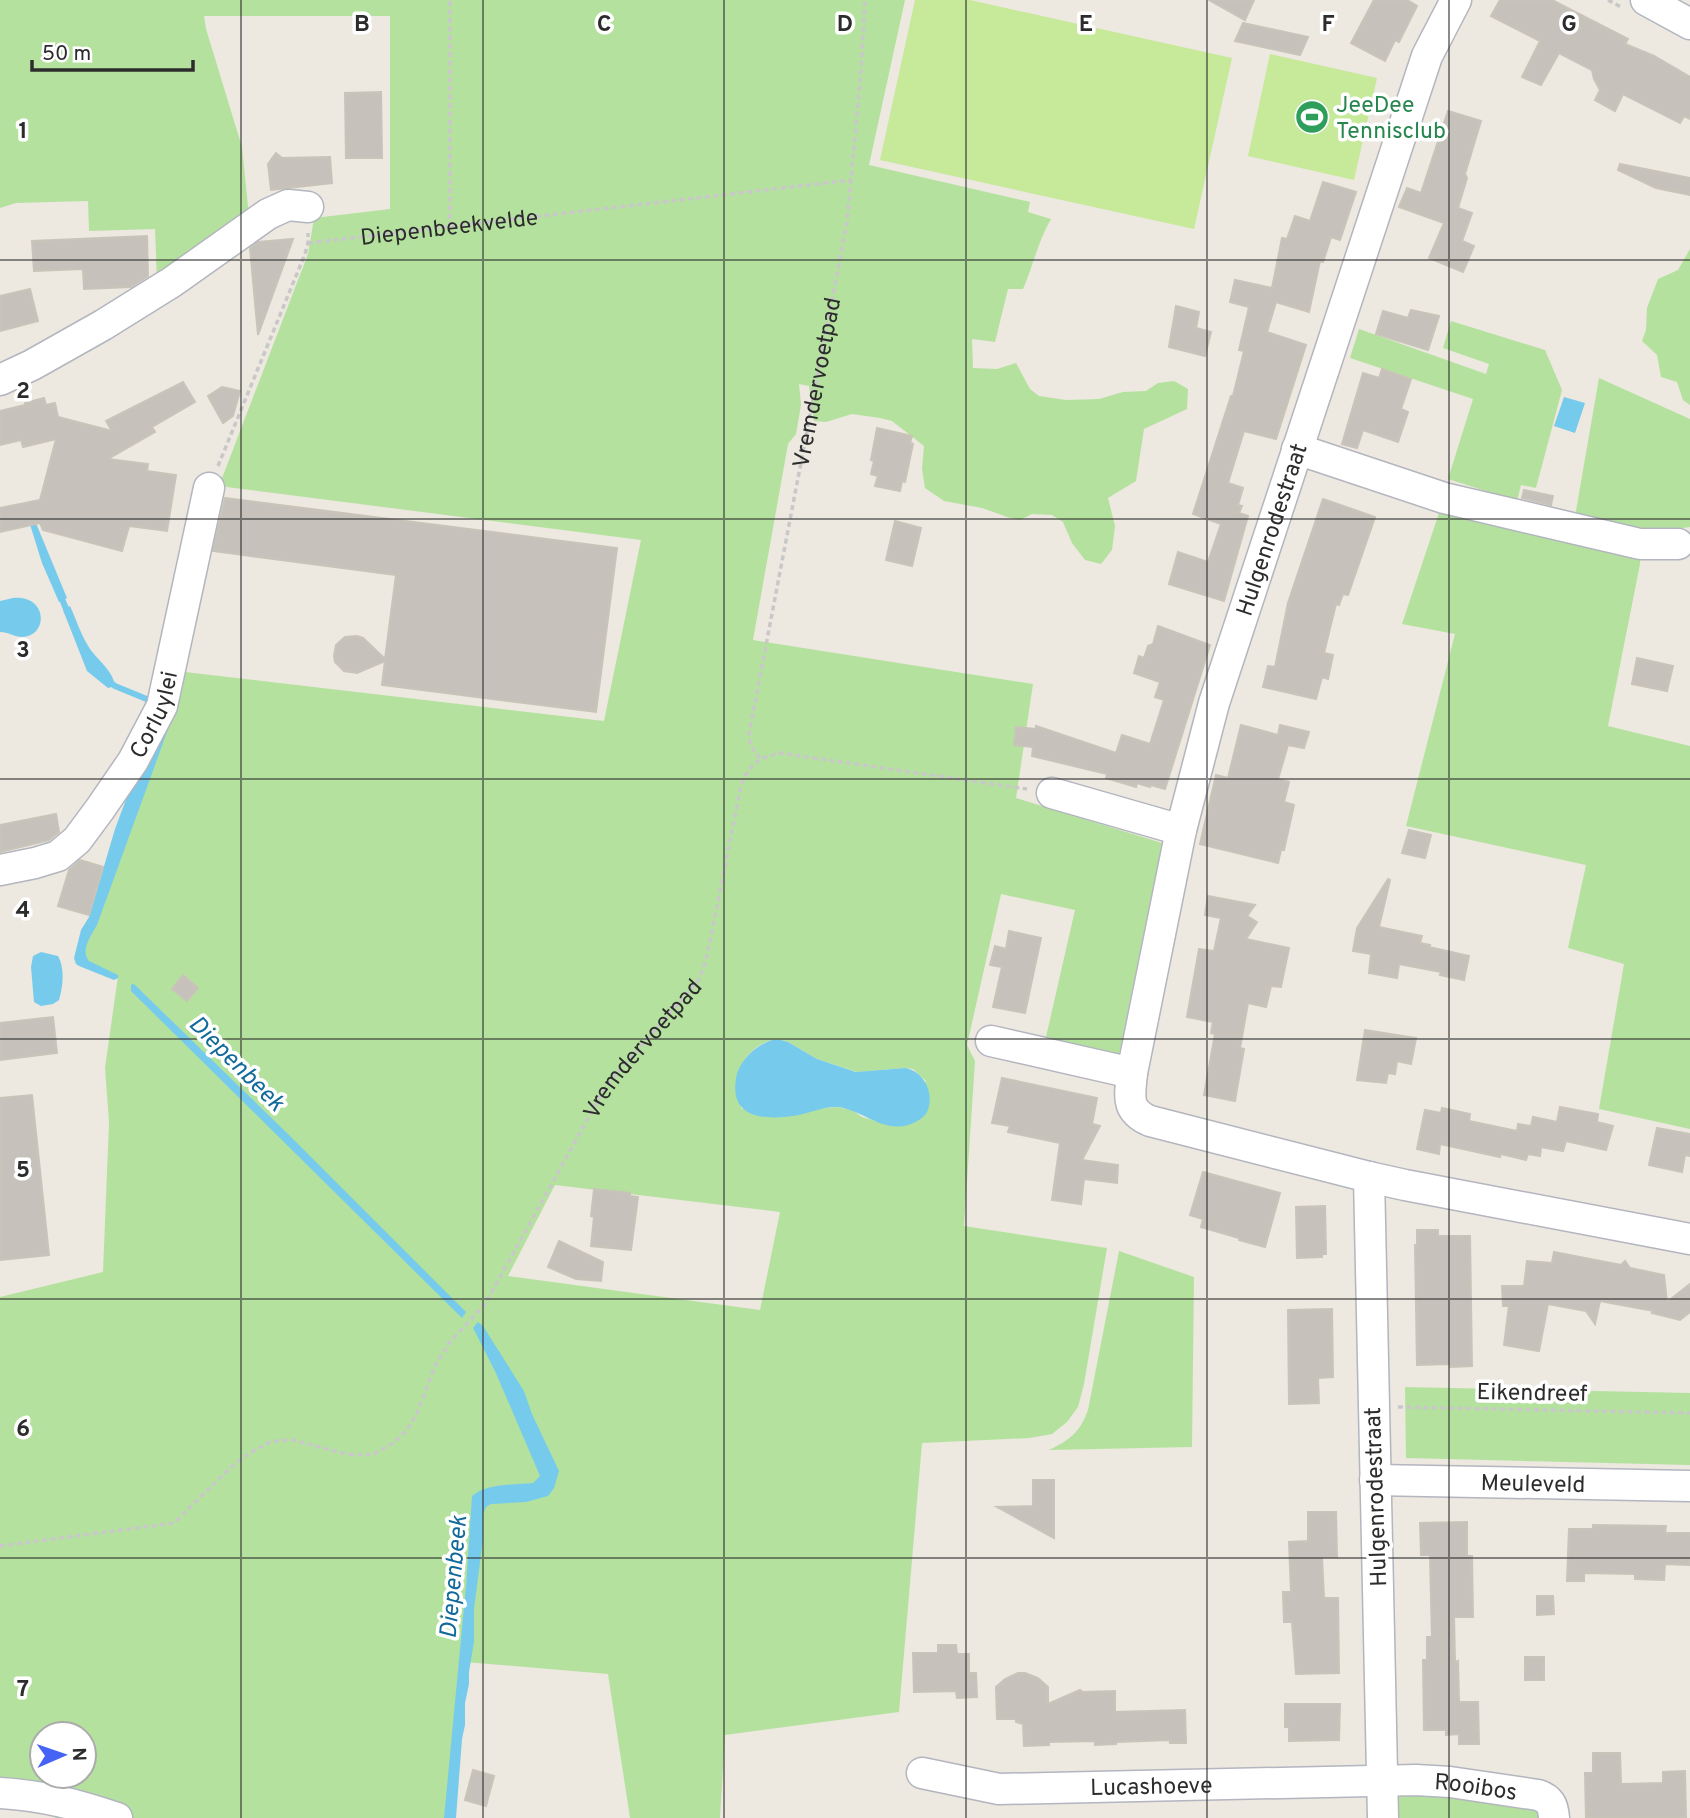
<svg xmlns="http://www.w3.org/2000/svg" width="1690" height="1818" viewBox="0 0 1690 1818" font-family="Overpass,sans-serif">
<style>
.green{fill:#b4e29e;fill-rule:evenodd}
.pitch{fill:#c6e99a}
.water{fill:#76cbec}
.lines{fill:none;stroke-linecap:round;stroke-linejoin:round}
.stream{stroke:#76cbec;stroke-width:6}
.building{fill:#c6c2bb;stroke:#c9c4b9;stroke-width:2}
.minor-casing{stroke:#b3b5bf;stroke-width:33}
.path{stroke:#c8c8c8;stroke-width:3.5;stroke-dasharray:5 3.5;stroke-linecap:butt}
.minor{stroke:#fff;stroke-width:30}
.grid{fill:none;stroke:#2c2c2c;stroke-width:2;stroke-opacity:0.55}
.labels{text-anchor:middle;stroke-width:7;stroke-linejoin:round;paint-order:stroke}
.leisure-label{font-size:23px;fill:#27864d;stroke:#fff;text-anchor:start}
.street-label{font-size:23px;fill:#2c2c2c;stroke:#fff}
.water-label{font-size:24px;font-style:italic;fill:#126a9b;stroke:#fff}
.grid-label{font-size:23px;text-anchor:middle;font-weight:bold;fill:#2c2c2c;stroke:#fff;stroke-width:7;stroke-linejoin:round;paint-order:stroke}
</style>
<rect width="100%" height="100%" fill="#ede8e0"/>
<!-- green -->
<path class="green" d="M0 0H905L869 165 1030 202 1028 212 1051 219C1038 241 1033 266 1023 289H1008L995 342 972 339 973 368 997 369 1016 363 1030 389 1039 396 1066 400 1099 399 1123 392 1146 391 1158 383 1174 381 1188 389 1187 409 1144 429 1136 481 1108 498 1115 526 1112 550 1101 564 1085 560 1072 543 1063 522 1052 515 1032 514 1020 520 1010 518 982 508 944 501 925 488 922 469 924 446 892 421 880 418 852 414 826 422 814 421 809 386 799 384 801 405 796 434 788 444 753 640 1033 684 1016 798 1162 843 1119 1055 1046 1037 1075 910 1001 894 967 1045 975 1061 964 1226 1107 1248 1084 1384 1078 1407 1067 1422 1052 1434 1030 1438 922 1443 899 1712 725 1735 720 1818H630L608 1674 465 1662 450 1818H55L57 1800 0 1793V1297L103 1272 109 1122 105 1068 118 976 77 958 162 729 185 672 604 721 641 540 219 486 308 254 314 218 390 209V16H204L206 29 242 147 249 216 157 282 155 229 89 231 88 201 16 203 0 208ZM772 1040H781L788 1042 817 1059 857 1072 905 1068 913 1069 926 1081 889 1125 862 1117 852 1110 837 1107 816 1109H742C730 1081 741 1049 772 1040ZM555 1185 780 1212 760 1310 508 1276ZM42 1734H84V1776H42Z
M1690 249V405L1683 400 1677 382 1661 377 1657 355 1642 341 1646 330 1647 308 1658 279 1678 270Z
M1451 321 1545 350 1562 390 1536 488 1521 485 1517 501 1448 479 1473 399 1350 358 1359 329 1486 374 1489 364 1443 348Z
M1599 378 1690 419V527L1640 534V564L1608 726 1690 746V1129L1599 1109 1624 964 1568 948 1586 865 1406 826 1455 634 1402 624 1444 498 1573 528Z
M1119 1251 1194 1277 1192 1447 1049 1450C1070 1440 1080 1432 1088 1410Z
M1405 1387 1690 1393V1465L1406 1458Z
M1400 1790 1536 1800 1548 1818H1397V1797Z"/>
<!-- pitch -->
<path class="pitch" d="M915 0H970L1232 58 1194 229 880 160Z
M1270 54 1377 78 1354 180 1248 156Z"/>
<!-- water -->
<path class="water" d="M1564 397 1585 403 1575 433 1554 426Z
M33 516 67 598 59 602 42 563 28 518Z
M13 598C49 595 48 637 22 637 15 637 8 632 0 632V601Z
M70 606C76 619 80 632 87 644 95 659 113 669 115 686L108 688 87 671 63 610Z
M161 721 170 724 163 743 97 925C91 936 80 950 89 961L118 975V978L114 980 79 966 76 964 74 958 81 930 89 917 115 829 131 786Z
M41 952 58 956C65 968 63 987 59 1000L53 1004 41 1006 34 1002 31 967 33 956Z
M133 984 135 985 289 1135 466 1312 462 1318 131 991V985Z
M772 1040H781L788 1042 817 1059 856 1072 905 1068C925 1071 936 1096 926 1114 922 1119 914 1123 908 1125 882 1133 860 1108 836 1107 823 1107 812 1112 799 1115 768 1120 729 1121 736 1078 739 1061 756 1045 772 1040Z
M478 1322 483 1326 524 1391 532 1414 559 1471 554 1488 548 1496 526 1502 491 1504 486 1507 483 1514V1539L474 1609V1642L469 1672V1684L465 1703V1725L462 1739 456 1818H444L466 1586 472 1496C487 1483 515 1485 533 1483L540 1476 495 1371 473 1328Z"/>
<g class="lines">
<!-- stream -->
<path class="stream" d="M60 594 69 616
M111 683 115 686 149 700 147 707"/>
</g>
<!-- building -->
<path class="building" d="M1209 0H1254L1245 20Z
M1374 0H1407L1417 6 1399 42 1395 40 1385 61 1351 43Z
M1500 0H1552L1628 39 1625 44 1654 56 1690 77V119L1684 116 1680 123 1623 94 1615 111 1595 100 1600 90 1594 79 1592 70 1559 53 1541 85 1522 77 1540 41 1491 16Z
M1243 23 1308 37 1300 55 1235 41Z
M381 92 382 158H346L345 93Z
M1448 111 1481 121 1465 174 1467 178 1458 208 1472 213 1462 241 1474 246 1463 272 1429 258 1444 223 1399 207 1407 188 1421 193Z
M276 153 282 158 330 157 332 183 271 190 268 164Z
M1620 164 1690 178V195L1656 188 1618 170Z
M1323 182 1356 192 1340 240 1331 237 1323 262 1320 261 1309 312 1276 302 1267 332 1306 345 1276 439 1244 431 1228 483 1243 488 1238 505 1242 506 1239 513 1248 516 1224 601 1169 584 1178 552 1208 562 1221 524 1193 514 1231 396H1233L1244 351 1239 350 1249 307 1230 302 1235 280 1272 288 1282 238 1287 239 1295 216 1310 221Z
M147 236 148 276 131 287 84 289 83 269 34 271 32 241Z
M293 239 258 335 250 248 258 242Z
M30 289 38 321 0 331V296Z
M1176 306 1199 312 1196 328 1211 332 1205 356 1169 347Z
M1411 310 1439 316 1428 350 1376 334 1383 311 1408 318Z
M1382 369 1411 379 1401 409 1408 412 1398 442 1363 430 1357 448 1342 444 1363 373 1379 378Z
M183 382 195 402 152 427 155 432 108 459 148 464 147 471 176 475 167 531 129 526 122 551 43 530 40 523 0 532V508L40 500 56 439 23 447 21 440 0 445V411L25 405V403L44 398 46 405 55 403 58 417 112 431 106 421Z
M222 387 240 391 233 416 223 423 208 396Z
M877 428 912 436 910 443 913 444 905 482 902 481 900 491 875 486 878 476 871 474 874 461 871 460Z
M1524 490 1553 496 1551 505 1522 498Z
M225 498 617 548 596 712 382 685 385 661 357 673 344 671 335 662 334 656 336 645 345 637 357 636 363 638 385 659 396 575 213 551Z
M1323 499 1375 517 1348 595 1343 594 1339 605 1336 604 1324 653 1333 655 1328 679 1322 677 1316 699 1263 687 1268 666 1275 667 1288 603Z
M895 521 921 528 912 566 886 560Z
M1158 626 1210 645 1165 789 1151 785 1150 787 1137 783 1136 787 1106 778 1107 774 1032 756 1033 747 1014 745 1016 727 1036 729V726L1116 753 1122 735 1150 744 1164 700 1155 697 1160 682 1134 673 1139 656 1144 658 1148 646 1153 644Z
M1637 658 1673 666 1667 691 1632 684Z
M1241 725 1278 735 1280 725 1309 732 1304 748 1288 745 1278 779 1289 782 1284 802 1294 805 1284 850H1281L1278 863 1200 844 1216 775 1228 778Z
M56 814 59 832 49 840 0 852V825Z
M1409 830 1431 835 1425 858 1402 853Z
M80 860 103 867 89 915 58 906 69 870Z
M1388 879 1390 880 1379 927 1422 936 1420 943 1430 945 1429 947 1469 956 1464 980 1440 975 1441 972 1399 964 1397 978 1369 973 1371 954 1353 951 1357 928Z
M1208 896 1255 905 1247 916 1257 922 1246 939 1289 948 1281 987 1271 986 1266 1007 1248 1003 1240 1048 1244 1049 1235 1101 1204 1095 1215 1034 1211 1033 1213 1022 1187 1017 1199 949 1214 951 1221 918 1205 915Z
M1009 931 1041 938 1025 1013 993 1007 1002 967 990 965 995 946 1006 949Z
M183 975 198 988 187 1001 172 989Z
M53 1017 57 1053 0 1060V1023Z
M1365 1030 1416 1038 1411 1064 1397 1061 1395 1074 1388 1073 1386 1083 1357 1080Z
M1002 1078 1097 1098 1092 1124 1100 1126 1082 1160 1118 1165 1117 1183 1084 1179 1081 1204 1052 1200 1060 1143 1008 1132 1010 1126 992 1123Z
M32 1095 49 1255 0 1260V1098Z
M1560 1107 1598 1114 1597 1122 1613 1126 1606 1150 1566 1141 1563 1151 1541 1147 1540 1156 1528 1154 1526 1160 1501 1154 1500 1157 1440 1144 1439 1154 1417 1149 1425 1110 1441 1113 1442 1108 1470 1114 1469 1121 1517 1131 1518 1124 1531 1126 1533 1117 1557 1122Z
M1657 1128 1690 1134V1156L1685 1155 1682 1172 1649 1165Z
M1203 1172 1280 1193 1265 1247 1239 1240V1238L1201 1227 1203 1219 1190 1215Z
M594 1189 630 1193V1196L638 1197 631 1250 591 1246 594 1217 591 1216Z
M1325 1206 1326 1254H1322V1257L1297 1258 1296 1207Z
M1417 1230H1438V1236H1470L1472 1366 1450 1367V1364L1417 1365 1415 1245H1417Z
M559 1241 603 1262 601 1281 576 1279 548 1267Z
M1554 1252 1621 1265 1625 1261 1630 1268 1664 1275 1667 1302 1690 1284V1312L1680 1320 1652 1313 1654 1311 1600 1301 1595 1324 1586 1311 1548 1304 1539 1351 1504 1345 1509 1306H1503L1502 1286H1524L1527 1261 1552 1263Z
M1332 1309 1333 1377 1318 1378 1319 1403 1289 1404 1288 1310Z
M1033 1480H1054V1538L997 1507 1033 1506Z
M1308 1512H1336L1337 1557H1322L1324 1598H1338L1339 1673 1296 1674 1292 1622H1284L1283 1592H1291L1289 1542 1308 1541Z
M1467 1522V1556H1472L1473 1617H1454L1455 1662 1458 1661 1459 1702H1478L1479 1744H1459V1734L1446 1735V1730H1424L1423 1660H1427V1637H1432L1431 1599 1430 1555H1421L1420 1523Z
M1593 1525 1666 1526 1665 1533H1690V1565L1665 1564 1664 1580 1635 1579V1574L1584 1573V1581H1567L1569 1529H1593Z
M1537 1596H1553L1554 1614 1537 1615Z
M938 1645H956L957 1654H969V1673H976L977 1697 957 1698 956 1691 914 1692 913 1653H938Z
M1525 1657H1544V1680H1525Z
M1018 1673H1025L1038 1678 1048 1687V1704L1080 1690 1083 1692 1115 1691V1712L1185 1710 1186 1743H1170V1740L1116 1742V1744L1095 1745V1741L1049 1742V1745L1024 1746 1023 1724 1016 1722V1719H997L996 1687 1005 1679Z
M1285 1704H1340L1339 1740 1289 1741V1727H1285Z
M1593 1753H1620L1621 1784 1663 1783V1772L1685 1771 1686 1818H1586L1585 1773H1593Z
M473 1770 494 1776 486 1806 465 1800Z"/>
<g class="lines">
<!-- minor casing -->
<g class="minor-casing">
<g id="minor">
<path d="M1646 0 1690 24"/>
<path d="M0 380 32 365 103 325 172 282 268 214 288 205 308 207"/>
<path d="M1297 449 1444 498 1640 544H1678"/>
<path d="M1052 793 1181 830"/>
<path id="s4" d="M0 870 35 863 58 856 77 840 100 809 133 761 162 706 209 488"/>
<path d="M991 1041 1132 1073"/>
<path d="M1369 1177 1405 1185 1690 1239"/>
<path id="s5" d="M1375 1480 1690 1486"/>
<path id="s6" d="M922 1773 999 1789 1416 1780 1450 1782 1538 1795C1550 1799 1553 1805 1554 1818"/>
<path d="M0 1793C45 1796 75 1804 117 1818"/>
<path id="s7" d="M1383 1818 1369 1177 1150 1121C1125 1110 1130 1096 1132 1073L1181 830 1214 703 1427 56 1456 0"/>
</g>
</g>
<!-- path -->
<g class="path">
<path d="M1608 0 1621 7"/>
<path d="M450 227V0"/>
<path id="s1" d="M308 243 851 180"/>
<path d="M218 466 305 254 308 243V233"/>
<path id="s2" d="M760 758C753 750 749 745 749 734L847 222 861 71 865 0"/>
<path d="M1398 1407 1690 1413"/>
<path id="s3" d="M0 1546 174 1523 230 1468 248 1454 272 1441 293 1440 346 1454 363 1455 374 1454 393 1443 407 1430 417 1413 435 1366 449 1343 485 1304 602 1093 615 1075 698 981 706 961 741 786C749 764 758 758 780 753L1027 789"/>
</g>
<!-- minor -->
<use href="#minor" class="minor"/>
</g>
<!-- grid -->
<path class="grid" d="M241 0V1818M483 0V1818M724 0V1818M966 0V1818M1207 0V1818M1449 0V1818M0 260H1690M0 519H1690M0 779H1690M0 1039H1690M0 1299H1690M0 1558H1690"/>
<!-- icons -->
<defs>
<g id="stadium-disc" transform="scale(1.75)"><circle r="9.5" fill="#2e9e5b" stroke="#fff"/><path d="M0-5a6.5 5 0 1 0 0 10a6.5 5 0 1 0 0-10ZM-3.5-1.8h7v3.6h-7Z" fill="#fff"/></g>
</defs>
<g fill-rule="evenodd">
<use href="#stadium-disc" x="1312" y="117"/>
</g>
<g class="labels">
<!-- leisure labels -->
<g class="leisure-label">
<text x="1336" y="112">JeeDee<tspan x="1336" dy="26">Tennisclub</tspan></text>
</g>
<!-- street labels -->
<g class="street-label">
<text dy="8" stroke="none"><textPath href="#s1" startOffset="142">Diepenbeekvelde</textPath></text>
<text dy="8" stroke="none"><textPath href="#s2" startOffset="385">Vremdervoetpad</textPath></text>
<text dy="8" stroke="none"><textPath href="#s7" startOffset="1486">Hulgenrodestraat</textPath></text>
<text dy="8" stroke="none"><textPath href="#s4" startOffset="233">Corluylei</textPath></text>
<text dy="8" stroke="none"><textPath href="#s3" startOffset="900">Vremdervoetpad</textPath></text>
<text transform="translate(1532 1392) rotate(1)" y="8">Eikendreef</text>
<text dy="8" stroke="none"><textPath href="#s5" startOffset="158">Meuleveld</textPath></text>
<text transform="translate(1375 1497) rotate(-92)" y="8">Hulgenrodestraat</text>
<text dy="8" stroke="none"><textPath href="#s6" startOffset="231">Lucashoeve</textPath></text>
<text dy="8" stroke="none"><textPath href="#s6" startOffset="556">Rooibos</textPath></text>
</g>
<!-- water labels -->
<g class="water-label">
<text transform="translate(237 1063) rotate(45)" y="8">Diepenbeek</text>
<text transform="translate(453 1577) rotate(-85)" y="8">Diepenbeek</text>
</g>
</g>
<g class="grid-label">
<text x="362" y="31">B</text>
<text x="604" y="31">C</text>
<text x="845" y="31">D</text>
<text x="1086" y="31">E</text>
<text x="1328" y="31">F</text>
<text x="1569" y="31">G</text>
<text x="23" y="138">1</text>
<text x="23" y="398">2</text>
<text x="23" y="657">3</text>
<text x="23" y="917">4</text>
<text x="23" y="1177">5</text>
<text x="23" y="1436">6</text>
<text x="23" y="1696">7</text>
</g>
<!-- north arrow -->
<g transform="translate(63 1755) rotate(88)"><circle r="33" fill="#ffffff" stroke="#ababab" stroke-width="2"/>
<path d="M0-5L12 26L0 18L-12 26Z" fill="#4564f5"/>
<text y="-10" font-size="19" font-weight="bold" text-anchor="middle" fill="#2c2c2c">N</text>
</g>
<!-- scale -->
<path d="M32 60v10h161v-10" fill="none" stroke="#2c2c2c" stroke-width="3.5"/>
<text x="42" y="60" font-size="21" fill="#2c2c2c" stroke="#ffffff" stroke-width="5" paint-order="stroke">50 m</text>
</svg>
